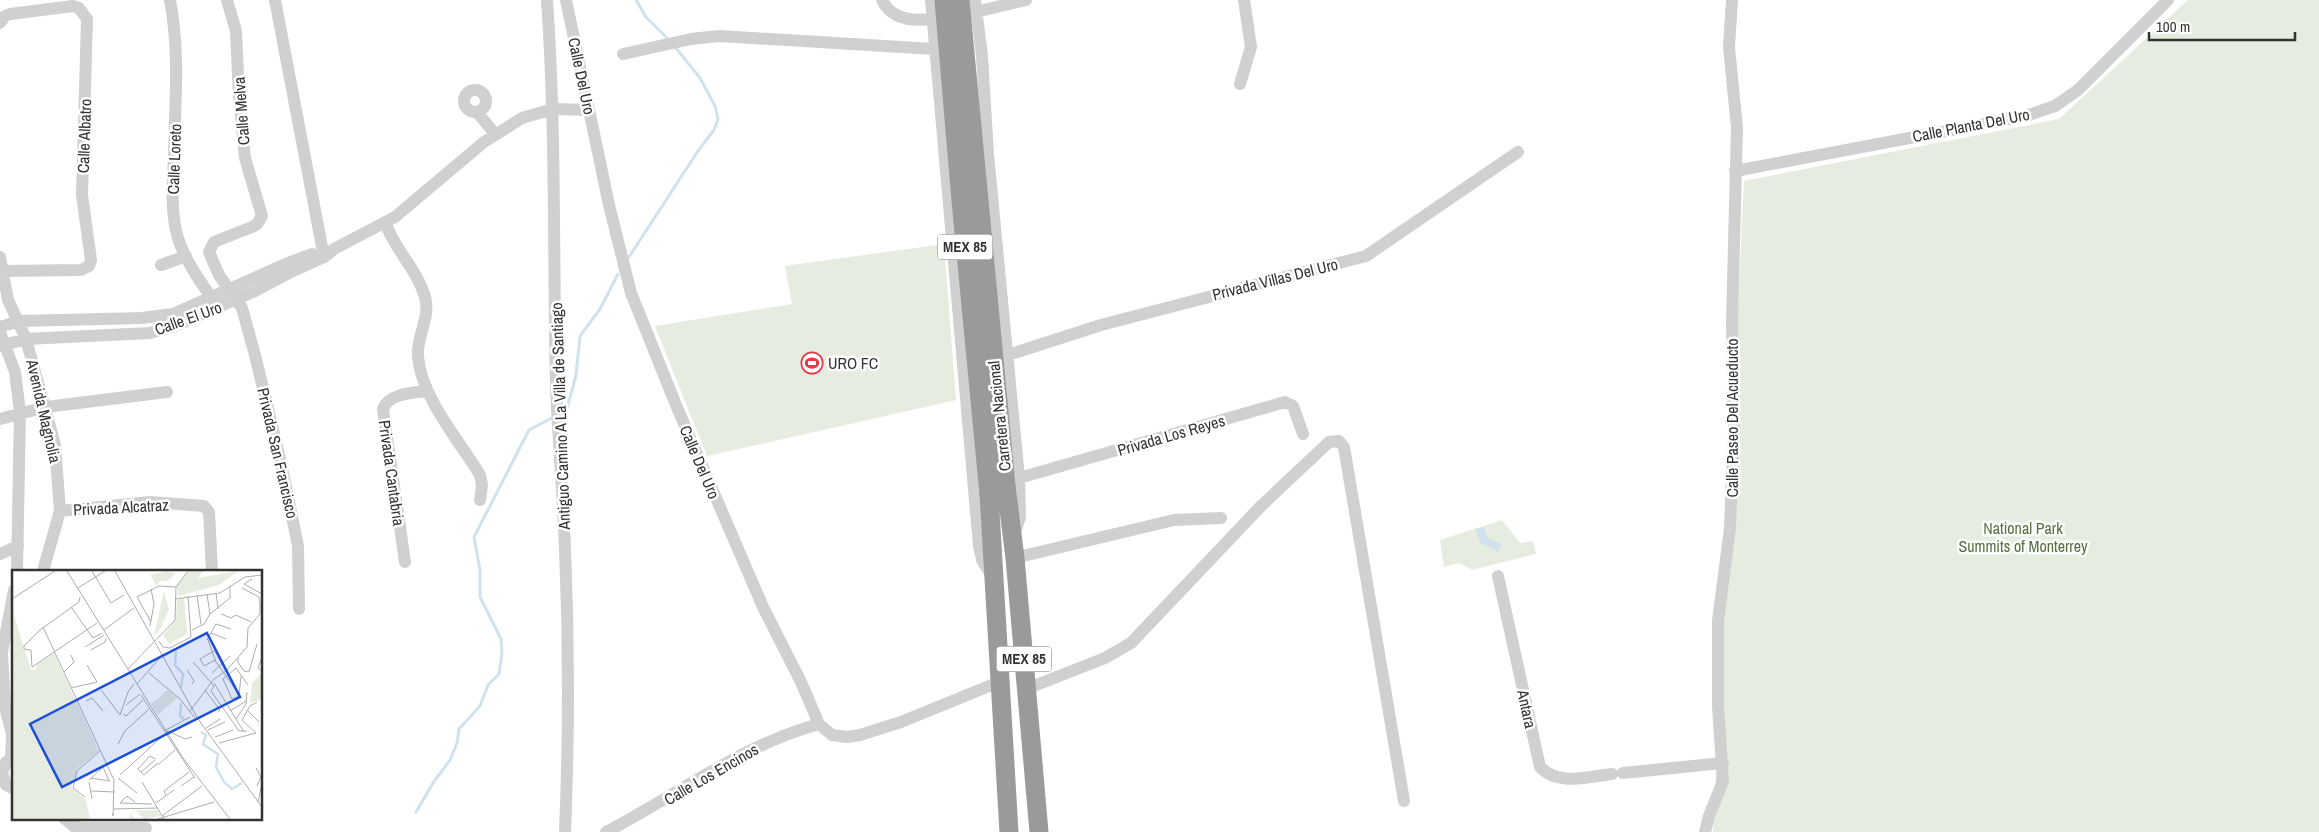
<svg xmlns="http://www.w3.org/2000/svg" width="2319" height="832" viewBox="0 0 2319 832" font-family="'Archivo Narrow',sans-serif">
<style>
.green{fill:#e6ecdf}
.water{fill:#cfe2ee}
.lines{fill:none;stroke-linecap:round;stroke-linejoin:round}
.stream{stroke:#cfe2ee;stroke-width:3}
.minor{stroke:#d0d0d0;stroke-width:12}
.highway{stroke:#9a9a9a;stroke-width:19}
.highway-bridge{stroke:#9a9a9a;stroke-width:19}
.labels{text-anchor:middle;stroke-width:5;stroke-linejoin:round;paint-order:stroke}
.shield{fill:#fff;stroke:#707070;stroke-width:1}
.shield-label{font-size:15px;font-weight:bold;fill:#333}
.street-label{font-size:16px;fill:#333;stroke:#fff}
.poi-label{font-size:16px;fill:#333;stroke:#fff;text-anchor:start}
.park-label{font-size:16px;fill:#56703f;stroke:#fff}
.inset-river{fill:none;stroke:#cfe2ee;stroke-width:2.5}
.inset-road{fill:none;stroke:#adadad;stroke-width:1}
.view{fill:#1d4ed8;fill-opacity:0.15;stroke:#1d4ed8;stroke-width:2.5}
.inset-edge{fill:none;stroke:#333;stroke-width:2.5}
</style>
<rect width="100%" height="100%" fill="#fff"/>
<!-- green -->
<path class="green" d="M2188 0H2319V832H1713L1744 181 2059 119Z
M944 244 956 400 707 456 655 326 792 304 785 266Z
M1502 520 1520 543 1533 541 1536 554 1472 570 1459 563 1444 567 1440 540Z"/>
<!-- water -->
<path class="water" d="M1484 527 1488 538 1502 544 1498 552 1480 543 1475 529Z"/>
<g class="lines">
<!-- stream -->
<path class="stream" d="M636 0 646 17 669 40
M629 257 698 151 714 130 718 119 715 106 700 78 675 47
M561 413 567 409 576 375 580 336 600 309 618 274
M416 812 433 783 450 760 457 743 459 729 480 706 488 685 499 674 502 653 501 639 480 597V570L474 537 529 430 554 417"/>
<!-- minor -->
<path class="minor" d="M170 0C180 52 175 103 174 155 173 183 170 211 178 238 185 261 202 284 216 304
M227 0 236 31 239 97 245 158 262 216 257 224 252 227 214 242 209 252 219 275 242 308 255 355 281 463 298 546 299 609
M275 0 324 257
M547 0C556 128 553 256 556 385 558 439 563 493 565 548 569 643 569 737 565 832
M566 0 609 205 631 293 676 405 763 607 801 682 819 724 832 735 847 737 860 735 901 722 999 682
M882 0C893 23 919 21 940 18
M931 0 979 546 982 560 991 575
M975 0 982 56 988 154 1019 478 1020 517 1014 536
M967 14 1026 0
M0 23 5 16 10 14 73 6 79 8 87 19 82 195 91 260 89 266 81 270 0 271
M623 54 691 39 719 36 934 49
M1240 84 1251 47 1244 0
M464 101a11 11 0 1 1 22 0a11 11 0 1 1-22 0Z
M477 112 495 134
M1735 171 2026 116 2055 106 2078 90 2168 0
M385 222C394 249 417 269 425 297 431 317 416 337 418 357 422 399 459 440 480 475L482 485 480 500
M0 257 8 300 26 339 55 445 60 511 43 571
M161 265 186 256
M0 327 19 321 142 318 173 314 288 263 312 254
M0 332 15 372 20 412 17 571
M0 346 26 339 150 333 175 326 255 291 293 271 324 257 334 249 395 217 484 142 522 118 553 109 589 110
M1008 355 1101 325 1366 256 1518 152
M0 419 46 407 167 392
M1019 478 1285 402 1293 406 1303 434
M60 511 150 502 204 506 209 512 212 571
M0 554 18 546
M1015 558 1174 520 1221 518
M405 562 383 409C389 393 413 393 427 391
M1498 576 1540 767C1558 786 1588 777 1612 774
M1026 689 1105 658 1131 643 1261 506 1329 442 1339 441 1344 447 1404 801
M14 757 6 762 2 773 6 785 14 789
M11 758 12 734 5 707 2 653 14 590
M1623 773 1723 763
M64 818 75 827 82 828H146
M606 832C677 795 742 745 819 724
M1705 832 1709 816 1723 781 1718 706V621L1730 528 1734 424 1732 322 1737 128 1729 47 1732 0"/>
<!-- highway -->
<path class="highway" d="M1006 486 1015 558 1039 832
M989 494 1009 832"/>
<!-- highway-bridge -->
<path class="highway-bridge" d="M944 0 961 201 989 494
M960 0 1006 486"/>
</g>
<!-- icons -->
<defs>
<g id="stadium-ring" transform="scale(1.125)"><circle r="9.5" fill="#fff" stroke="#e63946" stroke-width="1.5"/><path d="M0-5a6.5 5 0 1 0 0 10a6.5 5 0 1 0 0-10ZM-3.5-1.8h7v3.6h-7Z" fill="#e63946"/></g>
</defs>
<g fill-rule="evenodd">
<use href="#stadium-ring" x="812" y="363"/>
</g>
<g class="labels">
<!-- shield labels -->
<g class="shield">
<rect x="937.5" y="234.5" width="55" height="25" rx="4"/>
<rect x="996.5" y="646.5" width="55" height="25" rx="4"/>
</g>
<g class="shield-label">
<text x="965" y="252">MEX 85</text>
<text x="1024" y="664">MEX 85</text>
</g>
<!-- street labels -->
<g class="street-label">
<text transform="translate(582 76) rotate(78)" y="6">Calle Del Uro</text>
<text transform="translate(241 111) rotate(-94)" y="6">Calle Melva</text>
<text transform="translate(1971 125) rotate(-11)" y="6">Calle Planta Del Uro</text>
<text transform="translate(84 136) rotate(-88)" y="6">Calle Albatro</text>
<text transform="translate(174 159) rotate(-88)" y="6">Calle Loreto</text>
<text transform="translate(1275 279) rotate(-14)" y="6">Privada Villas Del Uro</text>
<text transform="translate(188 318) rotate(-20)" y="6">Calle El Uro</text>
<text transform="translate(44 411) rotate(77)" y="6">Avenida Magnolia</text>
<text transform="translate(560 416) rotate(-92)" y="6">Antiguo Camino A La Villa de Santiago</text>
<text transform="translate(999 416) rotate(-96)" y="6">Carretera Nacional</text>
<text transform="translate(1732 418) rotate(-90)" y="6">Calle Paseo Del Acueducto</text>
<text transform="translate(1171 435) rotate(-16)" y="6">Privada Los Reyes</text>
<text transform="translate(278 453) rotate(77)" y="6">Privada San Francisco</text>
<text transform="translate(700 462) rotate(67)" y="6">Calle Del Uro</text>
<text transform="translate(392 473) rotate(82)" y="6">Privada Cantabria</text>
<text transform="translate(121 507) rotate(-3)" y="6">Privada Alcatraz</text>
<text transform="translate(1527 709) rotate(78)" y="6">Antara</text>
<text transform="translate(711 774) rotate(-30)" y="6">Calle Los Encinos</text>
</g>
<!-- poi labels -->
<g class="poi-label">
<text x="828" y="369">URO FC</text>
</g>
<!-- park labels -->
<g class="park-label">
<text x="2023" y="534">National Park<tspan x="2023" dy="18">Summits of Monterrey</tspan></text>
</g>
</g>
<!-- overview -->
<g transform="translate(12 570)">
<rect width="250" height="250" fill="#fff"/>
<path d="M155 1 164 3 155 11H147L145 16 138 5ZM177 1H191L186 8 226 1 207 15 166 26 165 15ZM152 21 157 39 148 60 142 65ZM172 28 175 64 157 74 151 65 164 49 165 30ZM2 45 19 100H23L25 94 42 83 87 181 66 198 59 217 74 230 78 249H0ZM250 103V129L238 133 240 113ZM156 120 165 128 146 145 139 134ZM130 240H145L149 246 133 249 123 241 119 244 122 249 117 247 119 243 122 241Z" fill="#e6ecdf"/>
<path class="inset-river" d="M164 81 163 95 171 104 169 117M169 133 168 146 172 149M189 162 194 165 191 174 206 184 204 197 212 212 220 219 230 213"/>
<path class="inset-road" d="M55 1 171 188 218 249M80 1 99 33 112 25M103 1 186 149 250 237M240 9 232 14 250 24M66 18 93 1M204 23 206 39M195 24 198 44M185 25 189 54M68 27 67 32 28 60 12 76V79L19 80 20 97 85 53M0 29 43 1M163 29 208 23 233 7 250 5M59 37 81 68 90 63M209 44 219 48 224 45 239 52M139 52 125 27 147 16 164 17M138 56 142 34 139 19M31 57 102 210 101 246V243M92 60 122 38M180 60 192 54 198 44 218 28V16M199 63 214 69M197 67 195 70 204 54 219 59M196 70 204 92 226 123M147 71 151 77 158 78 179 67 176 26M73 77 92 65M79 80 93 72 94 68M202 81 188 89 192 96 203 90M203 81 213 100M250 87 246 98 250 101M227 88 225 91 232 101 237 102 245 74M181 92 202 116 199 121 227 161H235M116 99 163 50 164 17 176 1M175 100 182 111 180 114M52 102 62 92 59 85M137 103 168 129 183 148M200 103 218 86M229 106 227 126 220 129 211 109 224 98 236 115M202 113 232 162M125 114 151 84M59 118 85 112 75 95M89 120 108 145 116 122 122 114M193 120 208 140 206 142M129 125 183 208M74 131 80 128 91 141M114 135 128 124M235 140 247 152M178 141 202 109 214 101 235 77 236 58 248 44V34L247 27 230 18M218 141 234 131M111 144 114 146 131 130M224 149 234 134 235 122M194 158 208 149M154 160 178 147M196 160 213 152M244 163 230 150 238 136 245 132M203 167 221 160M207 173 244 163M106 174 113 161 137 139M143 189 138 186 126 199 132 205 146 193M146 195 163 180M244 198 249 207 245 216M129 202 143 190M108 205 156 161 173 169 180 167M79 208 98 211M106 208 125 223M77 210 91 197 97 211M77 212 80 229M130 212 152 249M169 216 182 207M79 221 103 222M154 226 152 221 177 202M73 227 61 218 65 201 88 181M246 232 250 213M108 233 140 234M108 233 115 226 123 232M144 233 162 220M102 239 146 238M150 246 190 216M146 249 202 232"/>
<path class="view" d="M195 63 228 127 50 217 18 154Z"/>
<rect width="250" height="250" class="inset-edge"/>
</g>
<!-- scale -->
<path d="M2149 32v8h146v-8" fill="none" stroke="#333333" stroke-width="2.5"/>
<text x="2156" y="32" font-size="15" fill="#333333" stroke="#ffffff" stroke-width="4" paint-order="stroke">100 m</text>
</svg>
